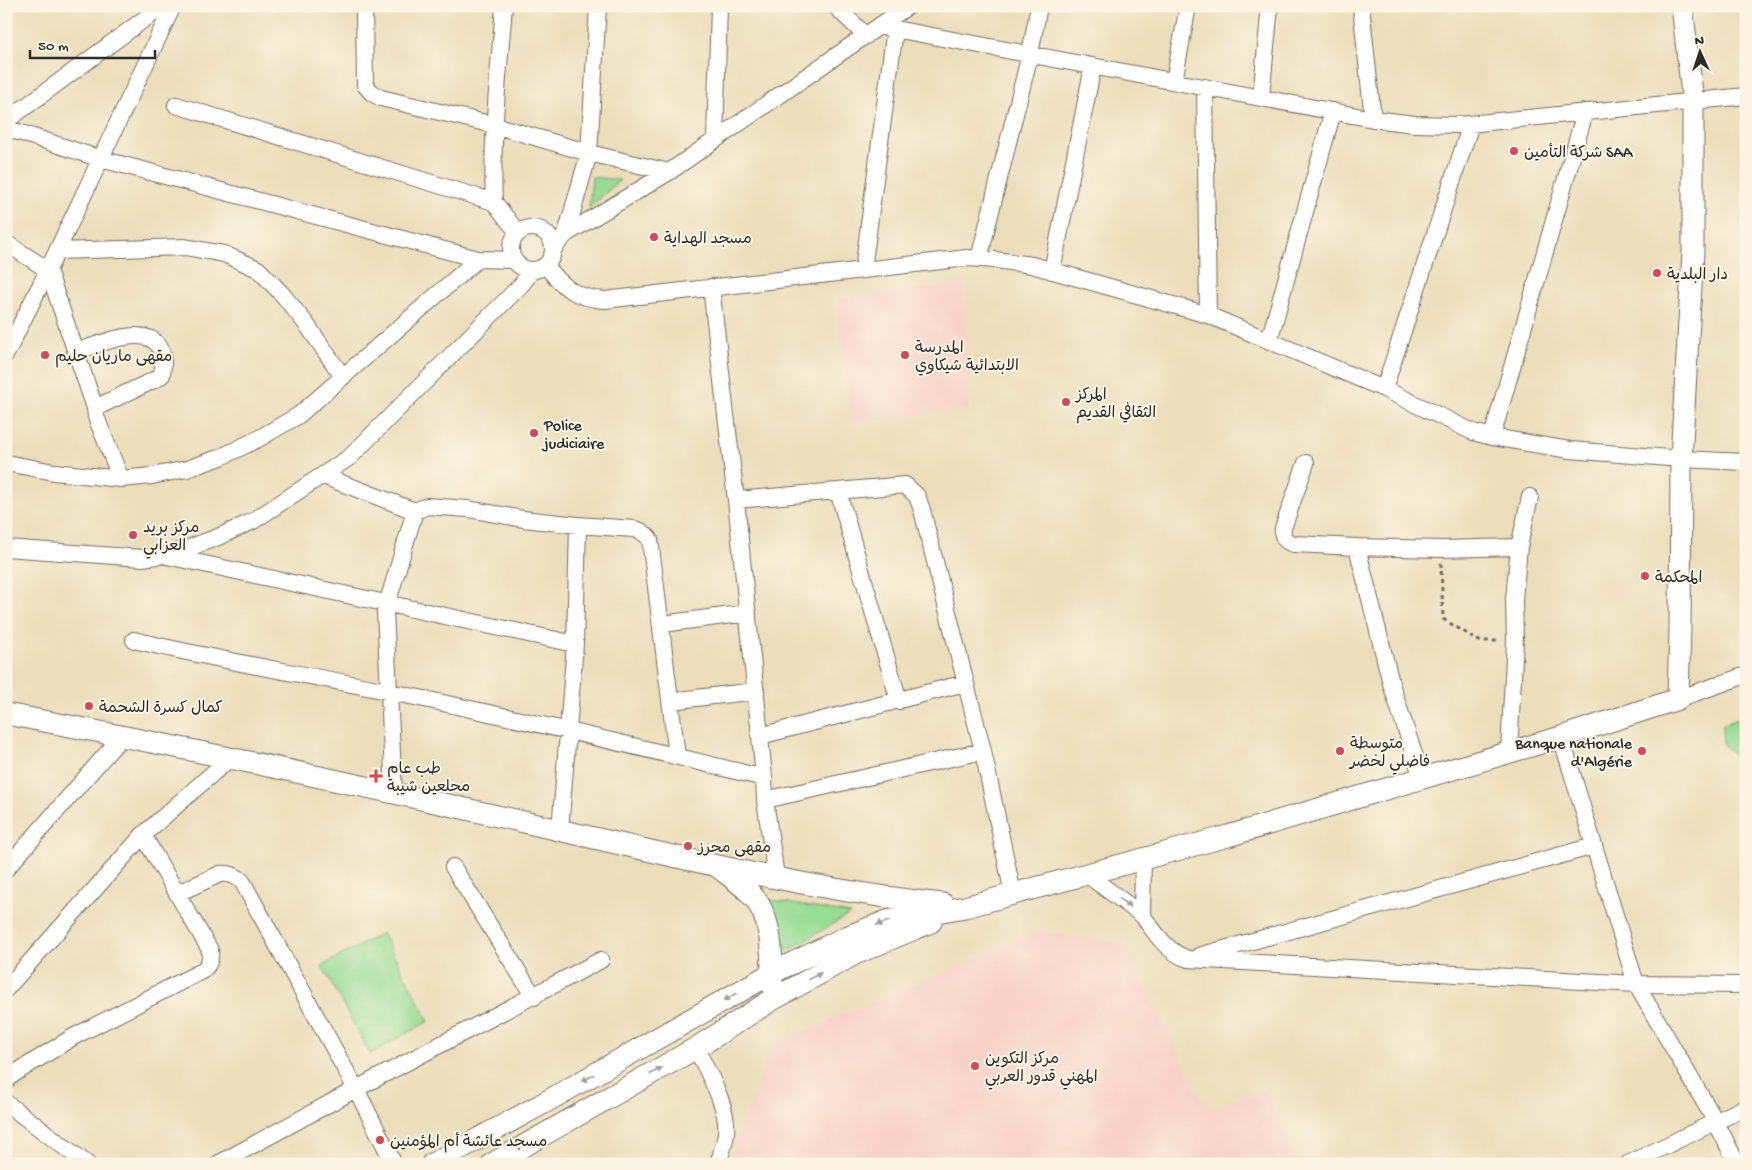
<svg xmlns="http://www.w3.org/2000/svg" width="1752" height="1170" viewBox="0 0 1752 1170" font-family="'Gochi Hand','Playpen Sans Arabic',sans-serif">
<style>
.built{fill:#f7d1c7}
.green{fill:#97dc95;stroke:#618460}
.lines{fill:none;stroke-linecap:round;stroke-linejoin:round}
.minor-casing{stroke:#6f6a5d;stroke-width:18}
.major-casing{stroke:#6f6a5d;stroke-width:23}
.path{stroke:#6f6a5d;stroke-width:3;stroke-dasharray:4 4;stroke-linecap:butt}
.minor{stroke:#fff;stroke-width:16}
.major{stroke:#fff;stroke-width:21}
.oneway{fill:#a0a0a0}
.poi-dot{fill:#d1495b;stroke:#fcf5e5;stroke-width:2}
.labels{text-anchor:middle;stroke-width:4;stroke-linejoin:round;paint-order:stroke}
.poi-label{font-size:16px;fill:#2b2b2b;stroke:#fcf5e5;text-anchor:start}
</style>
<rect width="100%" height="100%" fill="#fcf5e5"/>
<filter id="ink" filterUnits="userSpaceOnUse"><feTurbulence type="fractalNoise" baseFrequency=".02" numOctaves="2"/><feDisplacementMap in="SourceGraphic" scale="10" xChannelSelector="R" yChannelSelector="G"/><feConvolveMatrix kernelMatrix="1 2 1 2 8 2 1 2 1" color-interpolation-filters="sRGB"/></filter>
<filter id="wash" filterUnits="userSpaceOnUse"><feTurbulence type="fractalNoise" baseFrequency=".0096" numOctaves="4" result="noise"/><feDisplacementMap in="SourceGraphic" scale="20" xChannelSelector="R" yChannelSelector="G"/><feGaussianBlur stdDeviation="1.12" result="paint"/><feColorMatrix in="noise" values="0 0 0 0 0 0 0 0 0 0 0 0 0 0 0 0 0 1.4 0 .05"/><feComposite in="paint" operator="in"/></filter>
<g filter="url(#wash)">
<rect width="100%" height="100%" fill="#ecdebb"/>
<!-- built -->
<path class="built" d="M963 284 969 410 851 423 837 299Z
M1040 931 1124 943 1140 978 1207 1110 1266 1089 1296 1164H727L773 1044Z"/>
<!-- green -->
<path class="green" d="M592 177 620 180 589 208Z
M1746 716V764L1723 745 1722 725Z
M761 898 850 914 784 953Z
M382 933 429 1021 370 1054 322 966Z"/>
</g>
<g filter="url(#ink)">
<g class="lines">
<!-- minor casing -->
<g class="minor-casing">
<path id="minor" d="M364 6 365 85 372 93 381 98 494 125 589 153 669 172
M835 6 866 36
M1361 6 1373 119
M879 26 1373 119 1415 124 1459 125 1746 96
M1174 81 1188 6
M1205 87 1208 315
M1261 97 1270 6
M176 105 494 202 518 233
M6 121 162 6
M6 128 101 159 478 259 514 260
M715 140 719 6
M494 202C491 136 499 71 504 6
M511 249a21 21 0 1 1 42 0a21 21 0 1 1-42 0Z
M566 234 589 153 598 6
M6 243 48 270 95 408
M554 248 566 234 669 172 908 6
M57 251 185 247 224 254 258 269 283 295 307 325 343 377
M979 259 1030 54 1039 6
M546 266C564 288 575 298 605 300L967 258 995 260 1032 265 1208 315 1384 389 1473 432 1492 437 1570 450 1681 459 1746 462
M863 270 895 29
M1052 271 1093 66
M711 287 736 500 760 736 965 683
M1269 341 1333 111
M76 352C107 341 172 313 162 375L156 379 95 408 96 417 121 479
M6 354 48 270 173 6
M1384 389 1471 124
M1492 437 1585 112
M6 463 54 472 121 479 152 476 187 469 221 457 258 439 299 415 478 259
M1306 463 1283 528C1282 538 1284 541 1294 544L1357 547
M323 476 415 511 385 611 394 793
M838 491 899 701
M736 500 905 485 917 496 922 510 983 751 1013 894
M415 511 427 506 468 509 523 519 578 525 634 529C641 530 645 533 650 539L677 756
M6 548 142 558 164 555 186 549 218 537 253 521 350 457 521 285 532 271
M167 556 575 644
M662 624 748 613
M134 640C219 661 305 674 391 692 516 718 640 747 764 778L765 800 776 877
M1678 699 1746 675
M670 701 756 691
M760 736 764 778
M1561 737 1636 984 1716 1122 1737 1164
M1509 752 1515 640 1514 599 1519 547 1530 497
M1422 778 1392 687 1357 547 1441 549 1519 547
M765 800 983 751
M560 830 575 644 578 525
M453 867 534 997
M6 869 123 735
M1086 874 1142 915 1143 859
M178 893 220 874C229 873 235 875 242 881L356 1089 218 1164
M1142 915C1155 932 1166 952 1188 959L1636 984 1746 985
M1199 956 1594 846
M6 989 143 835 229 759
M696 1048C707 1071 729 1107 726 1133 725 1143 721 1154 718 1164
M6 1081 9 1077 73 1037 202 971C209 965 211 960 210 950L143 835
M6 1103 87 1164
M394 1164 356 1089 601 960
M1628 1164 1746 1107"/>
</g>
<!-- major casing -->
<g class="major-casing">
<path id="major" d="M6 714C184 747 361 785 537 825 671 855 806 890 943 904
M717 866C728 875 740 883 750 893 773 916 772 955 772 985
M432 1164 544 1103 772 973 846 937 887 921 965 907 1228 836 1561 737 1678 699 1680 629 1681 459 1693 252V102L1682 6
M492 1164 696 1048 772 1000 855 954 931 922"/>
</g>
<!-- path -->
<path class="path" d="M1441 563 1443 619 1479 641H1499"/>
<!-- minor -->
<use href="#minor" class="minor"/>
<!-- major -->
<use href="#major" class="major"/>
</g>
<!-- one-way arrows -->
<defs><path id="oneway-solid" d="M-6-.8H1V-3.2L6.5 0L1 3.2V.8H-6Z" transform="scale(1.25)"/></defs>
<g class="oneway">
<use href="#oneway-solid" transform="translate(1125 903) rotate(36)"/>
<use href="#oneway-solid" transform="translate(883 923) rotate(161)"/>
<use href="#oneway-solid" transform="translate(815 976) rotate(-28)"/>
<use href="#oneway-solid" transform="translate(730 997) rotate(150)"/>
<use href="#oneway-solid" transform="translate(656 1071) rotate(-30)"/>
<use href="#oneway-solid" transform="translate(588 1078) rotate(150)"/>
</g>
</g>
<!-- markers -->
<g class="poi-dot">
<circle cx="1514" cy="151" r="5"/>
<circle cx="654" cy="237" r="5"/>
<circle cx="1657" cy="273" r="5"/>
<circle cx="45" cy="355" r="5"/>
<circle cx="905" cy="355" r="5"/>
<circle cx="1066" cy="402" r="5"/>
<circle cx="534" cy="433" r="5"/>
<circle cx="133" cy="535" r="5"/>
<circle cx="1645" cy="576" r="5"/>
<circle cx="89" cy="706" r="5"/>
<circle cx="1340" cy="751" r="5"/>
<circle cx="1642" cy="751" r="5"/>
<path d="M373.5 768.5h5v5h5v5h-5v5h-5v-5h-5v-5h5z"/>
<circle cx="688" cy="846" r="5"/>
<circle cx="975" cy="1066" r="5"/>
<circle cx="380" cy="1140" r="5"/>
</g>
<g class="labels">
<!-- poi labels -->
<g class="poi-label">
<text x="1524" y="157">شركة التأمين SAA</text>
<text x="664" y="243">مسجد الهداية</text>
<text x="1667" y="279">دار البلدية</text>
<text x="915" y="352">المدرسة<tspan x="915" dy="18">الابتدائية شيكاوي</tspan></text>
<text x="55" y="361">مقهى ماريان حليم</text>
<text x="1076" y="399">المركز<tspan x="1076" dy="18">الثقافي القديم</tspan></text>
<text x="544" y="430">Police<tspan x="544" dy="18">judiciaire</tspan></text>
<text x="143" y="532">مركز بريد<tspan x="143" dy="18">العزابي</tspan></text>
<text x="1655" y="582">المحكمة</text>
<text x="99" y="712">كمال كسرة الشحمة</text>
<text x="1350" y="748">متوسطة<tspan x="1350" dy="18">فاضلي لخضر</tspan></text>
<text x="1632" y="748" text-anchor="end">Banque nationale<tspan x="1632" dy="18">d'Algérie</tspan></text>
<text x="387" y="773">طب عام<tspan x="387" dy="18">محلعين شيبة</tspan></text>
<text x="698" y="852">مقهى محرز</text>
<text x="985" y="1063">مركز التكوين<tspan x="985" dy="18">المهني قدور العربي</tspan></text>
<text x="390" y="1146">مسجد عائشة أم المؤمنين</text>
</g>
</g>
<!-- margin -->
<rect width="1752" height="1170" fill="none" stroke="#fcf5e5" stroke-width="25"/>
<!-- north arrow -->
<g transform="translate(1700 52) rotate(357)" stroke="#fcf5e5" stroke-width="4" paint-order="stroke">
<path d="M0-4L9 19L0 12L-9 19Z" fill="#2b2b2b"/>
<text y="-8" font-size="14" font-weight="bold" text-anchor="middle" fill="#2b2b2b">N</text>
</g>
<!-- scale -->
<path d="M30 50v8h125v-8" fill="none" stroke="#2b2b2b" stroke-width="2.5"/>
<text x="38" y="50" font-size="15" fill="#2b2b2b" stroke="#fcf5e5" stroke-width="4" paint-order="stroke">50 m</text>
</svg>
